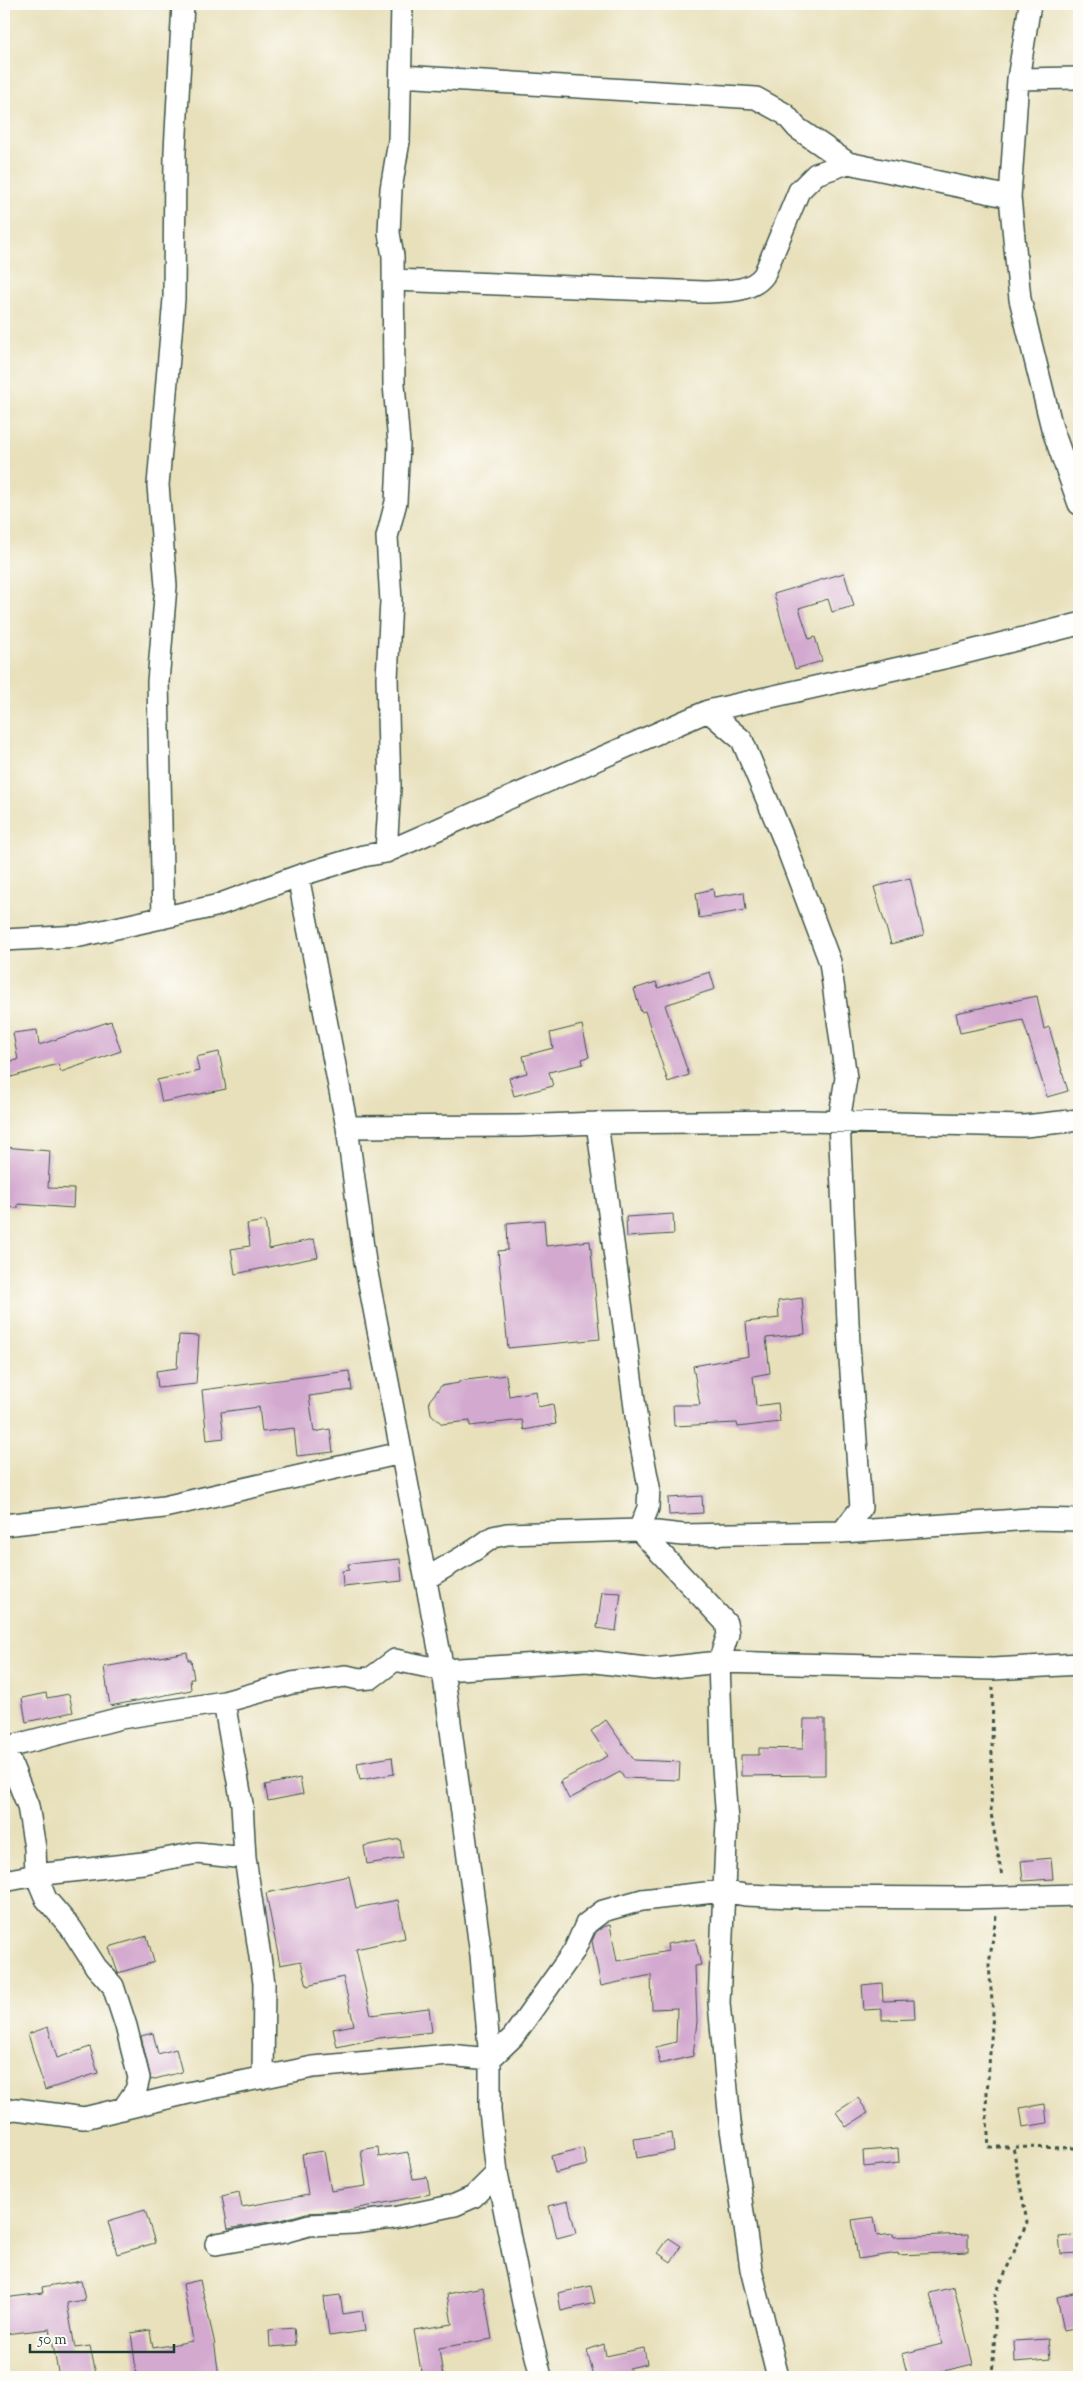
<svg xmlns="http://www.w3.org/2000/svg" width="1083" height="2381" viewBox="0 0 1083 2381" font-family="'Sorts Mill Goudy',serif">
<style>
.building{fill:#d3a9cf}
.lines{fill:none;stroke-linecap:round;stroke-linejoin:round}
.minor-casing{stroke:#3d5548;stroke-width:24}
.path{stroke:#3d5548;stroke-width:3;stroke-dasharray:4 4;stroke-linecap:butt}
.minor{stroke:#fff;stroke-width:21}
</style>
<rect width="100%" height="100%" fill="#fdfcf7"/>
<filter id="ink" filterUnits="userSpaceOnUse"><feTurbulence type="fractalNoise" baseFrequency=".02" numOctaves="2"/><feDisplacementMap in="SourceGraphic" scale="10" xChannelSelector="R" yChannelSelector="G"/><feConvolveMatrix kernelMatrix="1 2 1 2 8 2 1 2 1" color-interpolation-filters="sRGB"/></filter>
<filter id="wash" filterUnits="userSpaceOnUse"><feTurbulence type="fractalNoise" baseFrequency=".0096" numOctaves="4" result="noise"/><feDisplacementMap in="SourceGraphic" scale="20" xChannelSelector="R" yChannelSelector="G"/><feGaussianBlur stdDeviation="1.12" result="paint"/><feColorMatrix in="noise" values="0 0 0 0 0 0 0 0 0 0 0 0 0 0 0 0 0 1.4 0 .05"/><feComposite in="paint" operator="in"/></filter>
<g filter="url(#wash)">
<rect width="100%" height="100%" fill="#e8e0bb"/>
<g id="blocks">
<!-- building -->
<path class="building" d="M844 573 854 606 832 612 828 599 799 608 809 639 815 637 822 661 795 669 774 594Z
M910 878 924 935 891 944 874 887Z
M713 889 714 897 744 892 746 910 699 918 696 893Z
M710 972 715 989 665 1005 689 1075 668 1082 645 1011 641 1012 634 989 656 982 658 988Z
M1037 996 1044 1029 1049 1027 1068 1091 1047 1097 1023 1020 960 1033 956 1013Z
M111 1021 121 1051 61 1072 58 1064 4 1079V1062L18 1060 13 1033 37 1030 39 1045Z
M582 1025 589 1057 582 1059 583 1064 549 1072 553 1086 514 1096 509 1078 527 1073 523 1056 553 1048 550 1033Z
M219 1052 226 1089 162 1102 157 1080 199 1071 196 1057Z
M4 1147 50 1151 48 1188 74 1189 73 1208 18 1204V1208L4 1207Z
M673 1214 674 1234 627 1237 626 1217Z
M544 1220 546 1246 590 1241 600 1339 508 1348 498 1251 508 1250 507 1223Z
M265 1221 269 1249 314 1239 318 1257 235 1274 231 1249 250 1246 247 1224Z
M802 1298 805 1334 766 1338 770 1373 753 1376 756 1406 778 1403 780 1422 738 1427 737 1423 674 1426 673 1405H700L693 1366 749 1356 746 1322 779 1318 778 1301Z
M179 1335 199 1336 196 1384 158 1388 156 1371 177 1368Z
M349 1371 352 1390 309 1396 314 1432 330 1429 333 1452 297 1456 294 1428 262 1432 259 1407 221 1412 224 1438 207 1440 202 1390Z
M506 1375 509 1396 536 1391 538 1407 553 1404 556 1424 524 1430 522 1420 470 1426V1421L442 1424 431 1414 429 1401 441 1386 459 1383V1381Z
M702 1496 703 1513 669 1515 668 1498Z
M400 1559 402 1581 343 1587 342 1571 349 1570 348 1564Z
M602 1592 621 1593 616 1631 597 1628Z
M187 1652 188 1660H191L194 1679H190L191 1690 110 1706 104 1667Z
M46 1693 47 1698 69 1694 73 1712 26 1722 22 1698Z
M804 1719H825V1775L741 1776V1755H759V1748L803 1749Z
M606 1720 634 1760 680 1762 679 1780 624 1778 620 1772 569 1799 560 1781 608 1756 591 1731Z
M392 1757 394 1774 360 1780 357 1763Z
M300 1778 303 1794 268 1801 265 1785Z
M400 1839 403 1858 367 1864 364 1846Z
M1051 1858 1053 1879 1023 1881 1021 1861Z
M349 1876 356 1908 398 1900 405 1938 356 1949 371 2015 429 2008 432 2032 379 2038 337 2047 333 2029 354 2025 343 1977 307 1986 301 1961 280 1965 266 1893Z
M610 1925 617 1961 668 1951 667 1944 695 1939 701 1965 695 1966 697 2021 693 2056 660 2064 656 2047 676 2042 677 2008 652 2009 651 1975 601 1986 592 1941 596 1932 603 1927Z
M147 1936 154 1962 118 1973 109 1947Z
M882 1983 883 2001 914 2000 915 2019 882 2020V2009L864 2010 862 1985Z
M48 2027 57 2058 90 2047 98 2073 45 2090 28 2034Z
M153 2033 158 2054 176 2049 182 2072 151 2080 141 2036Z
M858 2098 868 2113 846 2127 836 2112Z
M1045 2104 1047 2123 1023 2127 1020 2108Z
M672 2133 674 2151 637 2158 634 2139Z
M378 2147 379 2157 408 2152 413 2179 427 2177 430 2194 343 2211 306 2213 281 2220 228 2229 222 2196 239 2192 242 2207 308 2195 302 2154 324 2151 331 2191 366 2186 361 2150Z
M583 2148 587 2165 555 2173 551 2156Z
M898 2148 899 2163 864 2167 863 2151Z
M568 2201 576 2233 557 2238 549 2206Z
M145 2210 155 2243 117 2254 108 2221Z
M874 2217 877 2236 893 2234 894 2237 968 2234V2252L898 2255V2253L858 2259 852 2220Z
M1079 2235V2253L1061 2254 1059 2237Z
M669 2238 681 2246 671 2262 658 2253Z
M81 2280 85 2300 67 2303 75 2348 90 2346 96 2374 78 2377H59L50 2329 4 2334V2298L43 2293 42 2287Z
M200 2280 214 2340 219 2377H137L131 2333 150 2330 153 2348 193 2341 183 2284Z
M591 2286 595 2303 561 2311 558 2293Z
M483 2287 492 2339 439 2348 443 2377H422L414 2330 452 2324 447 2294Z
M954 2287 973 2364 919 2377H908L902 2354 942 2344 930 2293Z
M1077 2292 1079 2303V2328L1064 2331 1057 2297Z
M340 2295 343 2314 362 2311 365 2331 329 2336 324 2297Z
M294 2328 296 2345 270 2347 269 2330Z
M1048 2339 1050 2359 1015 2362 1014 2341Z
M604 2344 606 2356 644 2348 647 2364 629 2368 634 2377H594L587 2350Z"/>
</g>
</g>
<g filter="url(#ink)">
<use href="#blocks" fill-opacity="0" stroke="#3d5548" stroke-width="1"/>
<g class="lines">
<!-- minor casing -->
<g class="minor-casing">
<path id="minor" d="M1030 4 1018 79 1010 197 1020 299 1052 428 1079 504
M401 76 756 98 785 114 797 128 848 163 1010 197
M1018 79 1079 78
M393 280 704 292C724 291 751 293 764 275L799 191 816 174 848 163
M708 711 742 740 784 840 830 962 846 1078 839 1121 849 1345 861 1508 842 1532
M386 852 390 787 387 678 391 601 387 537 396 502 399 444 394 384 393 256 389 233 391 189 399 141 402 4
M298 876 347 1127 365 1262 443 1670 481 1955 490 2059V2111L497 2173 523 2303 541 2377
M163 918 158 682 166 586 158 485 174 299 175 151 183 4
M4 940 80 936 215 906 298 876 363 856 386 852 708 711 948 657 1079 624
M597 1123 638 1430 649 1487 648 1508 639 1530 726 1623 728 1634 719 1662 722 1754 727 1821 719 2003 730 2122 751 2269 778 2377
M347 1127 518 1126 597 1123 807 1121 1025 1126 1079 1120
M4 1525 164 1507 401 1453
M427 1578 476 1549 493 1537 507 1534 639 1530 683 1535 842 1532 1030 1519 1079 1520
M224 1702 242 1804 245 1858 264 1983 263 2078
M4 1748 121 1718 224 1702 292 1683 346 1676 359 1679 371 1678 395 1660 443 1670 587 1661 654 1669 719 1662 993 1669 1079 1664
M5 1748 28 1806 35 1848 36 1875 46 1899 71 1928 96 1967 113 1986 126 2026 139 2078 136 2090 123 2109
M4 1881 36 1875 143 1863 197 1853 245 1858
M4 2111 16 2109 84 2118 188 2093 313 2067 449 2055 490 2059 513 2037 574 1951 586 1924 603 1911 642 1900 723 1891 745 1895 792 1897 966 1898 1079 1895
M216 2244 284 2232 309 2225 353 2223 393 2218 455 2205 473 2197 497 2173"/>
</g>
<!-- path -->
<path class="path" d="M993 1687 991 1813 1002 1877
M996 1916 989 1965 993 2013 986 2106 989 2147H1013
M992 2377 995 2331V2296L1027 2222 1013 2147 1079 2148"/>
<!-- minor -->
<use href="#minor" class="minor"/>
</g>
</g>
<!-- margin -->
<rect width="1083" height="2381" fill="none" stroke="#fdfcf7" stroke-width="20"/>
<!-- scale -->
<path d="M30 2344v8h144v-8" fill="none" stroke="#1f3d34" stroke-width="2.5"/>
<text x="38" y="2344" font-size="15" fill="#1f3d34" stroke="#fdfcf7" stroke-width="4" paint-order="stroke">50 m</text>
</svg>
